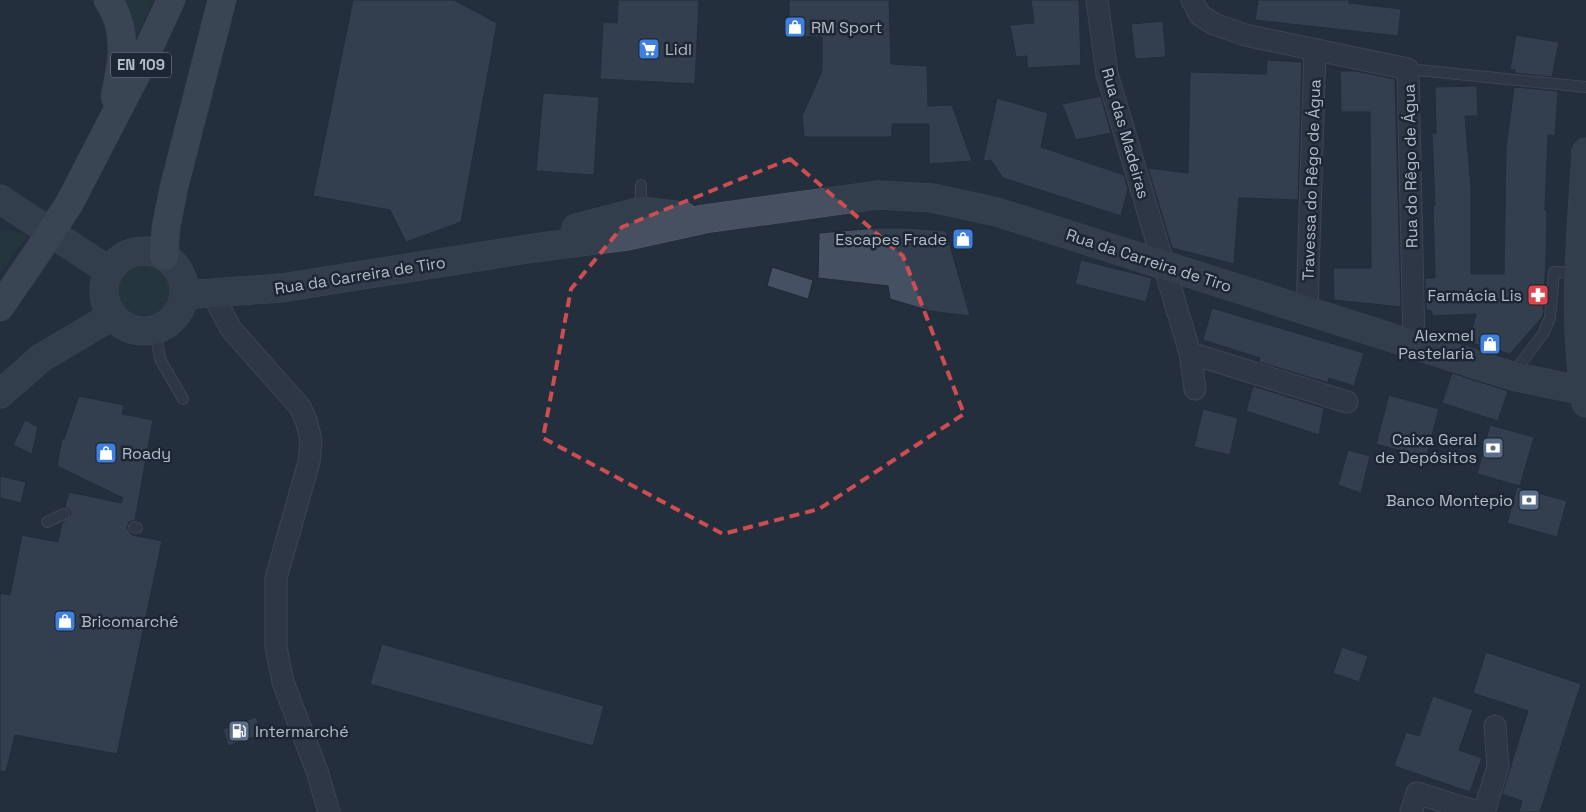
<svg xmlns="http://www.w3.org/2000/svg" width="1586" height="812" viewBox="0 0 1586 812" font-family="'Space Grotesk',sans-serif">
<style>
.green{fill:#263c3f}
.building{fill:#455162;stroke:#1f2835}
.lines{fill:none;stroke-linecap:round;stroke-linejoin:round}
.lane-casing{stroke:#565f6c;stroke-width:12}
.street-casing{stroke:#565f6c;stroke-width:23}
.secondary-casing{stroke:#565f6c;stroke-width:29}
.primary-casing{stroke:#414a57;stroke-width:29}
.lane{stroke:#38414e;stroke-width:10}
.street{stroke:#38414e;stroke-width:21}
.secondary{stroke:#465061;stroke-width:28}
.primary{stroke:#56606e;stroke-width:28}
.primary-bridge-casing{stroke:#414a57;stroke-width:29;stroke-linecap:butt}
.primary-bridge{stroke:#56606e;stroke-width:28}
.marked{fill:none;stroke:#ce4d50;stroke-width:4;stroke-dasharray:10 6;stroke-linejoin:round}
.labels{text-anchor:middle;stroke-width:5;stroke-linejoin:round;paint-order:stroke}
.shield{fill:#1d2633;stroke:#878f9c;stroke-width:1}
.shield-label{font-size:15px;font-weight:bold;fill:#b4bcc9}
.poi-label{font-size:16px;fill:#b4bcc9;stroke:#1d2633;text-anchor:start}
.street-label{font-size:16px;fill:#b4bcc9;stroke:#1d2633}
</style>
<rect width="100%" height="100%" fill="#242f3e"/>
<!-- green -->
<path class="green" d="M121 0H153L136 41Z
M0 229 28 235 0 274Z
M140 262C182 267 178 320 136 321 113 309 109 267 140 262Z"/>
<!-- building -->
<path class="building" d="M353 0H454L497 23 461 222 406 242 390 210 313 196Z
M618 0H699L695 84 600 79 603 22 617 23Z
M789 0H889L891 64 927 66 928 106 952 105 972 161 929 164V124H892V137H804L802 116 822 71V37L789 36Z
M1031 0H1079L1081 65 1027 68V56L1016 57 1010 25 1034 23Z
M1258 0H1349V3L1401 9 1398 36 1255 20Z
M1163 21 1166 57 1135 59 1131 24Z
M1516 35 1559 42 1552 77 1515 73V70L1510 69Z
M1267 60 1302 62 1298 200 1239 198 1234 264 1172 248 1148 168 1188 173 1190 72 1266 74Z
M1340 71H1356L1395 79 1401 307 1334 300 1333 268H1371L1370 112H1341Z
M1477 86 1478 116H1465L1471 188V274H1504L1506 148 1514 87 1558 91 1555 136 1548 135 1545 210H1547L1546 259 1543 316 1510 354 1468 342 1476 314 1432 316V311L1426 310 1425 278H1435L1433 205H1435L1432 133H1436L1435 87Z
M543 93 599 97 594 175 536 171Z
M1101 96 1111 133 1076 140 1062 104Z
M997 98 1048 113 1041 147 1124 175 1128 189 1121 216 1003 178 991 160 983 161Z
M877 228H908L946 231 970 316 930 311 890 299 888 286 818 278 819 233Z
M1081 260 1152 278 1146 302 1075 284Z
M772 267 813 280 808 299 767 286Z
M1212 308 1364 353 1354 386 1329 378 1328 383 1259 362 1260 358 1203 340Z
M1452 373 1508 391 1498 421 1442 403Z
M1253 386 1324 408 1319 435 1246 411Z
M1389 395 1439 409 1426 458 1376 444Z
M79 396 124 405 122 414 153 420 135 520 129 522 127 528 132 535 162 541 117 754 15 735 6 772 0 771V593L10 595 22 535 58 542 62 523 71 515 70 511 65 507 69 492 121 503 123 498 57 466 62 438 64 439Z
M1203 409 1238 418 1230 455 1194 447Z
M25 420 38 427 32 454 13 445Z
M1490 425 1534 437 1520 486 1477 474Z
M1348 450 1370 456 1361 493 1338 485Z
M0 476 26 482 21 503 0 498Z
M1517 487 1567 501 1557 537 1507 523Z
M382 644 604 706 593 746 370 684Z
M1342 647 1368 656 1359 682 1333 673Z
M1486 652 1581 684 1540 812H1519L1522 801 1502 794 1528 711 1473 693Z
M1433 696 1473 710 1459 750 1482 758 1470 792 1394 766 1406 732 1419 736Z
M256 717 262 734 228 746 223 729Z"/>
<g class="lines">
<!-- lane casing -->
<g class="lane-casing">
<path id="lane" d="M1408 69 1586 87
M641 185V210
M155 329 160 359 183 399
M1512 375 1543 334 1550 318 1554 272 1577 273
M47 522 64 514
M134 527 137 528"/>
</g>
<!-- street casing -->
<g class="street-casing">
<path id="street" d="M1097 0 1107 74 1190 353 1347 402
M1192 0 1200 15 1214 24 1245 35 1408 69 1414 345
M212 293 231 329 300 407 306 420 311 440 309 462 276 578V647L283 682 317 771 329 812
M1307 311 1315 50
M1190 353 1195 389
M1411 812 1417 793 1477 812
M1484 812 1498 766 1495 726"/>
</g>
<!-- secondary casing -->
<g class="secondary-casing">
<path id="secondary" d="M1586 152C1581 235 1572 321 1586 403
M0 199 109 271
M576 228 641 211 683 216
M104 291a40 40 0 1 1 80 0a40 40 0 1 1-80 0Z
M184 295 281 288 534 248 627 236 704 219 878 195 932 198 997 212 1512 376 1584 391
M0 394 41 358 112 316"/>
</g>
<!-- primary casing -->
<g class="primary-casing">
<path id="primary" d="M108 0C129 30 122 64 115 97
M69 204 139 69 171 0
M164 256 166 227 174 187 222 0
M0 307 37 253"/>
</g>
<!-- lane -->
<use href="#lane" class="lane"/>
<!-- street -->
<use href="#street" class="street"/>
<!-- secondary -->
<use href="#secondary" class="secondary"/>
<!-- primary -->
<use href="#primary" class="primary"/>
<!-- primary-bridge casing -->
<g class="primary-bridge-casing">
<path id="primary-bridge" d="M37 253 69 204"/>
</g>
<!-- primary-bridge -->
<use href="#primary-bridge" class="primary-bridge"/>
</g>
<!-- marked area -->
<path d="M0 0H1586V812H0ZM790 159 903 256 964 414 819 509 723 534 543 438 571 289 622 227Z" fill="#242f3e" fill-opacity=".55" fill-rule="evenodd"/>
<path class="marked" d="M790 159 903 256 964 414 819 509 723 534 543 438 571 289 622 227Z"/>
<!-- icons -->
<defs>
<g id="shop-square" transform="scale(1.125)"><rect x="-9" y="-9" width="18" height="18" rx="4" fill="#3f7fe0" stroke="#1d2633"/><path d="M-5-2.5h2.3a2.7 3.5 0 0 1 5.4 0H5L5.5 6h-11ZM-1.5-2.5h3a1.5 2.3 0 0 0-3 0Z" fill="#fff"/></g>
<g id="supermarket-square" transform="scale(1.125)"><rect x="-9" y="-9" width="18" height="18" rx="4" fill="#3f7fe0" stroke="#1d2633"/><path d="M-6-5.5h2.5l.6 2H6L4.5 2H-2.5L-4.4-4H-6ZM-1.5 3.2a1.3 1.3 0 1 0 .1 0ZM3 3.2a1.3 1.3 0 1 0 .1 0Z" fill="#fff"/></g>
<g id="pharmacy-square" transform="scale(1.125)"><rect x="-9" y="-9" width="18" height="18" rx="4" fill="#e0444e" stroke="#1d2633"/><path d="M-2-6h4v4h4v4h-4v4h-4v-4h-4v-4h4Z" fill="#fff"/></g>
<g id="bank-square" transform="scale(1.125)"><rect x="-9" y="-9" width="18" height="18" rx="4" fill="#5c6f8a" stroke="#1d2633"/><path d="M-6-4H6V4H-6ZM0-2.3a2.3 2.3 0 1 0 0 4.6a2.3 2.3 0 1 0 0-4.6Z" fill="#fff"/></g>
<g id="fuel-square" transform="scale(1.125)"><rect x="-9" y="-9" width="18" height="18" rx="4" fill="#5c6f8a" stroke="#1d2633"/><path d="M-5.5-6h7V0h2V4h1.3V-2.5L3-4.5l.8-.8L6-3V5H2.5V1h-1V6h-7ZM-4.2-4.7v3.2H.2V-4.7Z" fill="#fff"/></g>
</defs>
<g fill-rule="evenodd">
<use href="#shop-square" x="795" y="27"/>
<use href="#supermarket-square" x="649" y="49"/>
<use href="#shop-square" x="963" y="239"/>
<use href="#pharmacy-square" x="1538" y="295"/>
<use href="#shop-square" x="1490" y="344"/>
<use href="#bank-square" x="1493" y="448"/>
<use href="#shop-square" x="106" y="453"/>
<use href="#bank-square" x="1529" y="500"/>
<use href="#shop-square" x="65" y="621"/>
<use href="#fuel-square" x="239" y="731"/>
</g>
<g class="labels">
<!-- shield labels -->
<rect class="shield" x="111" y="52.5" width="60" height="25" rx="4"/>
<g class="shield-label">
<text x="141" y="70">EN 109</text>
</g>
<!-- poi labels -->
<g class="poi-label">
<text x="811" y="33">RM Sport</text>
<text x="665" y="55">Lidl</text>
<text x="947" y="245" text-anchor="end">Escapes Frade</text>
<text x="1522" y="301" text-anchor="end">Farmácia Lis</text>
<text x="1474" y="341" text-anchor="end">Alexmel<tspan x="1474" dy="18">Pastelaria</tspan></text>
<text x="1477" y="445" text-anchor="end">Caixa Geral<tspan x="1477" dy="18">de Depósitos</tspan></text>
<text x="122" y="459">Roady</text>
<text x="1513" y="506" text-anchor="end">Banco Montepio</text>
<text x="81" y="627">Bricomarché</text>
<text x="255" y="737">Intermarché</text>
</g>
<!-- street labels -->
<g class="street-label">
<text transform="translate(1126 133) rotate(74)" y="6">Rua das Madeiras</text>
<text transform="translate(1410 166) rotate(-91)" y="6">Rua do Rêgo de Água</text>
<text transform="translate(1311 180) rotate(-88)" y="6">Travessa do Rêgo de Água</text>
<text transform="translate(1149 260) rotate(18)" y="6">Rua da Carreira de Tiro</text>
<text transform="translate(360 275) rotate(-9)" y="6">Rua da Carreira de Tiro</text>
</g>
</g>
</svg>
